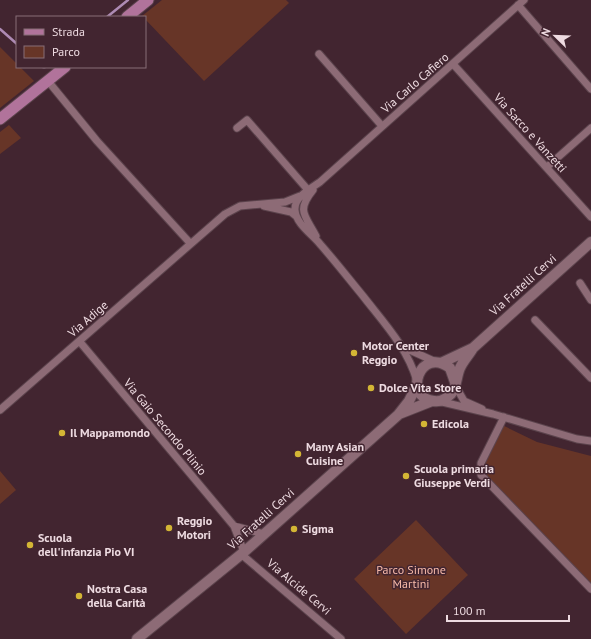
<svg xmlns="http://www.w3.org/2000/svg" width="591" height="639" viewBox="0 0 591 639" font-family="'PT Sans',sans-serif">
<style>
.green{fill:#673527}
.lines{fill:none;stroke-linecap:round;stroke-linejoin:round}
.stream{stroke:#ad8ab3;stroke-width:2.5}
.street-casing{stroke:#5b434c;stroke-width:9}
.secondary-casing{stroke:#5b434c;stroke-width:12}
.primary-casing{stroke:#5b434c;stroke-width:13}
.street{stroke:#8d6b76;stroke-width:7}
.secondary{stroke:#8d6b76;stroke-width:10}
.primary{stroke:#b1739b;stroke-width:11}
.poi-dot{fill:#d3b635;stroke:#422530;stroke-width:1.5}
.labels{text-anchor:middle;stroke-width:3;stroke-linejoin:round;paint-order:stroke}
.street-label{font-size:12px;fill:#eedbe1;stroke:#422530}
.poi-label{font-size:12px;font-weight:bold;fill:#eedbe1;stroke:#422530;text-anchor:start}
.park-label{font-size:12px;fill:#f6b9a8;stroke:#422530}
</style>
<rect width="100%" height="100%" fill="#422530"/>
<!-- green -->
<path class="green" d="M162 0H286L289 3 204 81 145 19V17L142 16Z
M0 47 17 64V67H20L34 81 0 108Z
M9 125 21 138 0 154V132Z
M500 424 537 442 591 456V589L483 479 481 463Z
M0 471 16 490 0 504Z
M416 520 468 575 406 634 354 579Z"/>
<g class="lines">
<!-- stream -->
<path class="stream" d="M107 17 128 0
M0 29 17 44
M43 67H45"/>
<!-- street casing -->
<g class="street-casing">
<path id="street" d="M518 5 591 89
M319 54 382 126
M453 64 591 217
M48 81 97 141 190 243
M237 128 247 120 308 190
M547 167 591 128
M313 190C296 211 305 215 316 236
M264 206 291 212 296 216
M580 283 591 300
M535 320 591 378
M80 342 234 526 244 552
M403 347 436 362
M417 381C407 347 384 323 363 296 349 279 335 261 320 244 312 234 296 224 295 210 294 197 310 189 320 182L524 0
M455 385 464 401 482 409
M438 401 493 414 577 439 591 441
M0 410 225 214 240 206 285 202 300 196
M504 417 481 463V475L591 589
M234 526 264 534
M241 554 341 639"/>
</g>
<!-- secondary casing -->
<g class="secondary-casing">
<path id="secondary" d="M441 363 473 348 591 242
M455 382 450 368C420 345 402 398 434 401 440 402 446 399 451 394 457 387 456 377 460 368 463 361 469 355 473 348
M399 414 432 401
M137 639 244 552 398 415 409 401 417 385"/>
</g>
<!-- primary casing -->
<g class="primary-casing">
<path id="primary" d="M127 17 148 0
M0 119 65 67"/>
</g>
<!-- street -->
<use href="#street" class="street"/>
<!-- secondary -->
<use href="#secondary" class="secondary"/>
<!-- primary -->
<use href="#primary" class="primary"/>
</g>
<!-- markers -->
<g class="poi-dot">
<circle cx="354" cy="353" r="4"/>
<circle cx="371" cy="388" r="4"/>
<circle cx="424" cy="424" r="4"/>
<circle cx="62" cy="433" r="4"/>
<circle cx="298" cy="454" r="4"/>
<circle cx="406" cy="476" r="4"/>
<circle cx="169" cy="528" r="4"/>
<circle cx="294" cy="529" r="4"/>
<circle cx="30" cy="545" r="4"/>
<circle cx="79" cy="596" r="4"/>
</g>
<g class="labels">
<!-- street labels -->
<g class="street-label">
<text transform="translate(415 83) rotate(-41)" y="4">Via Carlo Cafiero</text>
<text transform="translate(530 133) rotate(48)" y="4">Via Sacco e Vanzetti</text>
<text transform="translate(523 285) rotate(-42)" y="4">Via Fratelli Cervi</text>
<text transform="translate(88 319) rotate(-41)" y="4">Via Adige</text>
<text transform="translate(165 427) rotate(50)" y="4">Via Gaio Secondo Plinio</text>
<text transform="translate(261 519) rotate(-42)" y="4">Via Fratelli Cervi</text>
<text transform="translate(299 587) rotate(40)" y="4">Via Alcide Cervi</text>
</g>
<!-- poi labels -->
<g class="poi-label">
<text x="362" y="350">Motor Center<tspan x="362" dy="14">Reggio</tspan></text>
<text x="379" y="392">Dolce Vita Store</text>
<text x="432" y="428">Edicola</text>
<text x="70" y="437">Il Mappamondo</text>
<text x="306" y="451">Many Asian<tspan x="306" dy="14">Cuisine</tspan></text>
<text x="414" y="473">Scuola primaria<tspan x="414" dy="14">Giuseppe Verdi</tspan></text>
<text x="177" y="525">Reggio<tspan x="177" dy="14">Motori</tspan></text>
<text x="302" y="533">Sigma</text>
<text x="38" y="542">Scuola<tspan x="38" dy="14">dell'infanzia Pio VI</tspan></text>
<text x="87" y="593">Nostra Casa<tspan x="87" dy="14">della Carità</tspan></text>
</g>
<!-- park labels -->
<g class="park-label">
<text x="411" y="574">Parco Simone<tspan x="411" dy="14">Martini</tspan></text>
</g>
</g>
<!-- legend -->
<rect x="16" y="16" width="130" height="52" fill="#422530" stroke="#876e77"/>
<rect x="24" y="29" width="20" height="6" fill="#b1739b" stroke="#876e77"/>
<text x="52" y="36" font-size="12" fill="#eedbe1">Strada</text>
<rect x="24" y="46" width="20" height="12" fill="#673527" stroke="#876e77"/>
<text x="52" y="56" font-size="12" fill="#eedbe1">Parco</text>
<!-- north arrow -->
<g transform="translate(555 36) rotate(293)" stroke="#422530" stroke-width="3" paint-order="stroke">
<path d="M0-3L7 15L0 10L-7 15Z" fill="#eedbe1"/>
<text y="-6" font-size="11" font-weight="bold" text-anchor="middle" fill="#eedbe1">N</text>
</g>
<!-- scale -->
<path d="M447 615v6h122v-6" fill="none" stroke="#eedbe1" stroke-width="2"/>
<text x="453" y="615" font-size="12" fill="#eedbe1" stroke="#422530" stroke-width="3" paint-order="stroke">100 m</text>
</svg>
